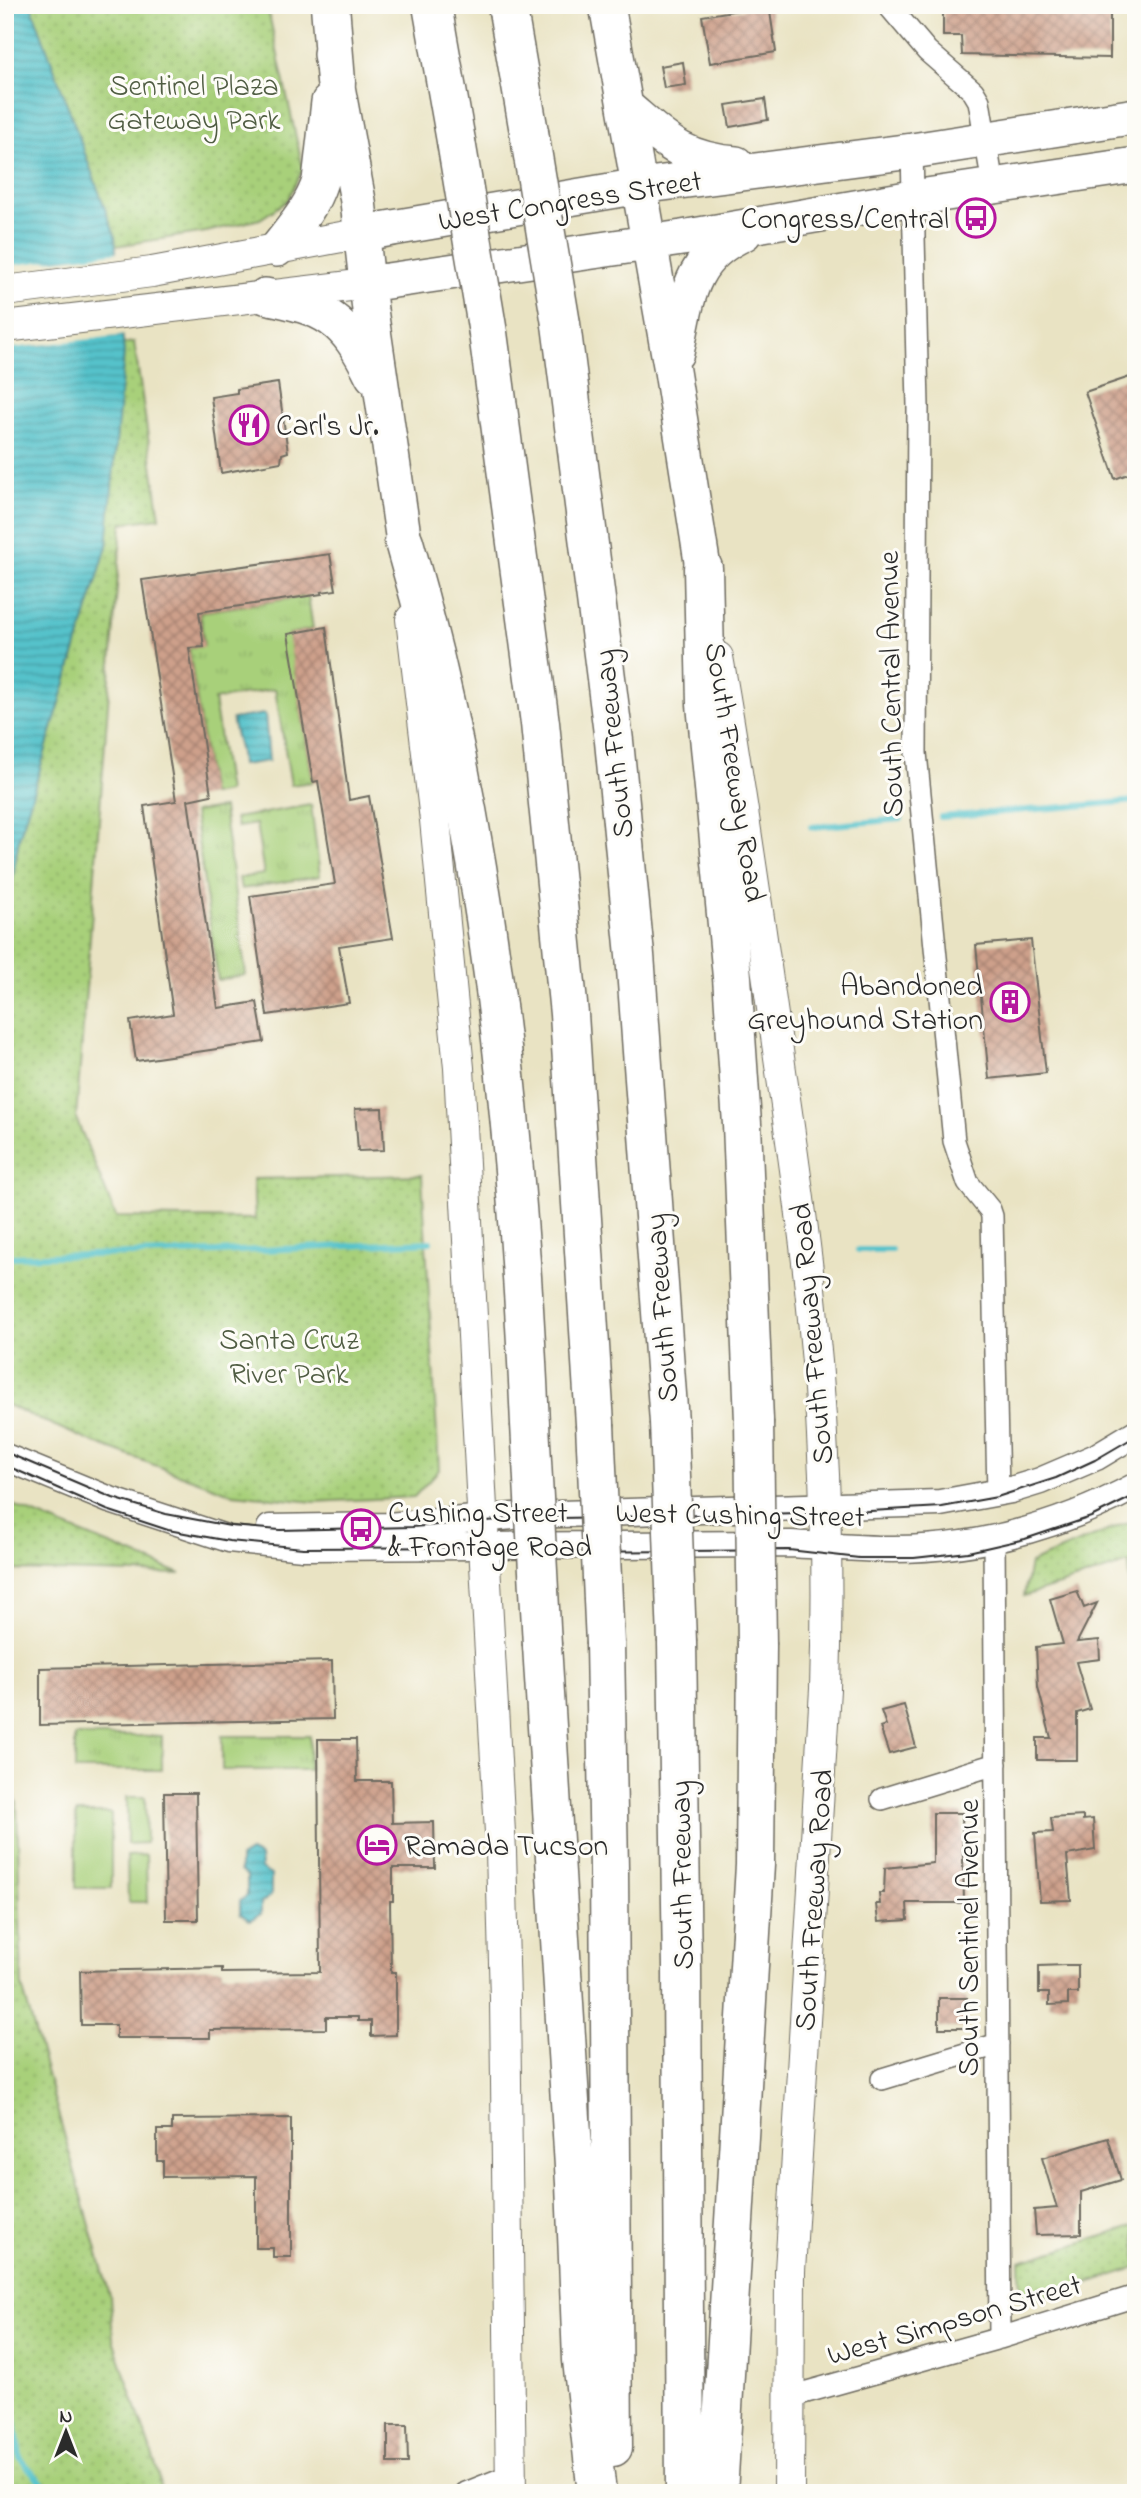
<svg xmlns="http://www.w3.org/2000/svg" width="1141" height="2498" viewBox="0 0 1141 2498" font-family="'Indie Flower',sans-serif">
<style>
.grass{fill:url(#grass-tufts);stroke:#6a7e52;stroke-width:2}
.park{fill:url(#park-dots);stroke:#6a7e52;stroke-width:2}
.pitch{fill:#a8d07a;stroke:#6a7e52;stroke-width:2}
.water{fill:url(#water-rules);stroke:#40767b;stroke-width:2}
.pier{fill:#e9e3c3}
.lines{fill:none;stroke-linecap:round;stroke-linejoin:round}
.stream{stroke:#55c2cb;stroke-width:6}
.building{fill:url(#building-cross-hatch)}
.minor-casing{stroke:#6e6b60;stroke-width:24}
.tertiary-casing{stroke:#6e6b60;stroke-width:29}
.secondary-casing{stroke:#6e6b60;stroke-width:32}
.primary-casing{stroke:#6e6b60;stroke-width:38}
.motorway-casing{stroke:#6e6b60;stroke-width:41}
.minor{stroke:#fff;stroke-width:21}
.tertiary{stroke:#fff;stroke-width:26}
.secondary{stroke:#fff;stroke-width:30}
.primary{stroke:#fff;stroke-width:35}
.motorway{stroke:#fff;stroke-width:38}
.tram{stroke:#2b2b2b;stroke-width:2}
.motorway-bridge-casing{stroke:#6e6b60;stroke-width:41;stroke-linecap:butt}
.motorway-bridge{stroke:#fff;stroke-width:38}
.labels{text-anchor:middle;stroke-width:6;stroke-linejoin:round;paint-order:stroke}
.park-label{font-size:30px;fill:#505d43;stroke:#fdfcf7}
.street-label{font-size:30px;fill:#2b2b2b;stroke:#fdfcf7}
.poi-label{font-size:30px;fill:#2b2b2b;stroke:#fdfcf7;text-anchor:start}
</style>
<defs>
<pattern id="grass-tufts" width="24" height="20" patternUnits="userSpaceOnUse" patternTransform="scale(1.75)"><rect width="24" height="20" fill="#a8d07a"/><path d="M3 7l-1-3M5 7V3M7 7l1-3M15 17l-1-3M17 17v-4M19 17l1-3" fill="none" stroke="#91b36a"/></pattern>
<pattern id="park-dots" width="8" height="8" patternUnits="userSpaceOnUse" patternTransform="scale(1.75)"><rect width="8" height="8" fill="#a8d07a"/><path d="M2 2h.1M6 6h.1" fill="none" stroke="#91b36a" stroke-width="1.8" stroke-linecap="round"/></pattern>
<pattern id="water-rules" width="6" height="5" patternUnits="userSpaceOnUse" patternTransform="scale(1.75)"><rect width="6" height="5" fill="#55c2cb"/><path d="M0 2.5h6" fill="none" stroke="#479ea5"/></pattern>
<pattern id="building-cross-hatch" width="8" height="8" patternUnits="userSpaceOnUse" patternTransform="scale(1.75)"><rect width="8" height="8" fill="#cea08b"/><path d="M0 0l8 8M0 8l8-8" fill="none" stroke="#a78372"/></pattern>
</defs>
<rect width="100%" height="100%" fill="#fdfcf7"/>
<filter id="ink" filterUnits="userSpaceOnUse"><feTurbulence type="fractalNoise" baseFrequency=".0143" numOctaves="2"/><feDisplacementMap in="SourceGraphic" scale="14" xChannelSelector="R" yChannelSelector="G"/><feConvolveMatrix kernelMatrix="1 2 1 2 8 2 1 2 1" color-interpolation-filters="sRGB"/></filter>
<filter id="wash" filterUnits="userSpaceOnUse"><feTurbulence type="fractalNoise" baseFrequency=".00686" numOctaves="4" result="noise"/><feDisplacementMap in="SourceGraphic" scale="28" xChannelSelector="R" yChannelSelector="G"/><feGaussianBlur stdDeviation="1.57" result="paint"/><feColorMatrix in="noise" values="0 0 0 0 0 0 0 0 0 0 0 0 0 0 0 0 0 1.4 0 .05"/><feComposite in="paint" operator="in"/></filter>
<g filter="url(#wash)">
<rect width="100%" height="100%" fill="#e9e3c3"/>
<!-- grass -->
<path class="grass" d="M308 596 313 629 289 634 313 782 291 785 275 689 214 700 228 792 211 795 189 648 204 646 200 612Z
M311 805 320 876 241 889 239 878 264 874 256 824 237 827 235 818Z
M223 808 246 975 218 980 194 812Z
M75 1736H162V1770H75Z
M222 1736H310L309 1770H222Z"/>
<!-- park -->
<path class="park" d="M5 5H267L303 169 287 201 260 219 206 232 5 263Z
M134 342 160 518 122 523 76 1118 116 1217 255 1219 253 1179 422 1175 439 1470 414 1497 314 1502 233 1494 92 1442 5 1404V363Z
M5 1502 181 1574 5 1570Z
M1136 1519V1884L1129 1563 1024 1596 1030 1563Z
M5 1771 17 1803 22 1986 110 2296 113 2339 159 2475 160 2493H5Z
M1136 2226V2268L1021 2304 1020 2261Z"/>
<!-- pitch -->
<path class="pitch" d="M127 1797H145L146 1843 127 1844Z
M76 1813H111V1888H76Z
M146 1855 147 1902H128L127 1856Z"/>
<!-- water -->
<path class="water" d="M5 5H31L115 236 124 353 107 546 19 839 5 927Z
M265 714 269 761 241 765 240 753 232 719Z
M250 1852 260 1857 261 1869 271 1875V1896L261 1903V1914L250 1920 240 1914V1901L247 1896V1876L240 1871V1858Z"/>
<!-- pier -->
<path class="pier" d="M119 252 126 335 5 349V266Z"/>
<g class="lines">
<!-- stream -->
<path class="stream" d="M941 817 1136 801
M812 827 901 819
M858 1250H891
M5 1257 217 1252 430 1242
M5 2354 20 2458 51 2493"/>
</g>
<g id="blocks">
<!-- building -->
<path class="building" d="M769 5 776 52 710 63 702 16Z
M943 5H1110V58L962 55 961 36H943Z
M683 62 686 85 664 88 660 66Z
M765 99 768 120 730 127 726 105Z
M1136 375V471L1115 479 1085 392Z
M278 383 288 452 282 454 281 462 221 473 211 397 237 393V389Z
M330 554 336 590 321 592 322 594 199 612 204 647 189 648 211 795 188 800 218 1008 257 1002 264 1042 136 1061 130 1021 173 1014 144 806 176 801 142 580Z
M326 627 349 800 369 796 393 938 339 946 349 1003 267 1015 250 896 335 884 318 781 313 782 288 634Z
M1031 940 1046 1073 989 1079 976 945Z
M382 1108 384 1150 358 1151 355 1109Z
M1077 1591 1084 1608 1097 1603 1077 1642 1099 1640 1100 1659 1076 1662 1090 1709 1077 1713V1760H1037V1738H1051L1038 1687 1036 1647 1063 1644 1050 1599Z
M332 1661 333 1719 40 1725V1668Z
M904 1705 916 1747 889 1754 880 1727 886 1725 881 1711Z
M318 1739H356L357 1781H391L392 1823 434 1822 435 1868H393V1901H390L391 1972H396V2035L371 2036V2021H358V2017H326V2029L210 2030V2038H116V2025H81L80 1971 222 1968V1973L320 1972Z
M164 1793H196L198 1920H166Z
M933 1813H962L964 1903H907L908 1920 878 1922 876 1904H880L879 1893H884L885 1868 933 1863Z
M1083 1816V1820L1093 1819 1095 1850 1067 1855 1071 1900 1040 1901 1035 1833 1053 1832 1051 1818Z
M1066 1965H1078V1993H1068V2004L1049 2005V1993H1039V1966Z
M939 1998H967V2028H939Z
M291 2118V2257H273V2248H256V2176L163 2177V2161H157V2130H172V2119Z
M1108 2138 1121 2180 1081 2192V2234L1036 2235 1034 2210 1057 2208 1042 2158Z
M388 2425H407L408 2463H388Z"/>
</g>
</g>
<g filter="url(#ink)">
<use href="#blocks" fill-opacity="0" stroke="#6e6b60" stroke-width="2"/>
<g class="lines">
<!-- minor casing -->
<g class="minor-casing">
<path id="minor" d="M888 5 927 51 973 91 979 101 993 185
M912 151 918 406 916 753 954 1141 968 1183 990 1210 992 1216 998 1493
M994 1539 1000 2338
M882 1799 996 1764
M882 2079 998 2044
M789 2397 1000 2338 1136 2296
M466 2493 511 2475"/>
</g>
<!-- tertiary casing -->
<g class="tertiary-casing">
<path id="tertiary" d="M5 1457 110 1500 229 1539 303 1547 791 1544C825 1546 859 1549 893 1549 978 1549 1061 1526 1136 1486
M270 1528 387 1526 526 1515 940 1503 1011 1490 1040 1481 1096 1457 1136 1433"/>
</g>
<!-- secondary casing -->
<g class="secondary-casing">
<path id="secondary" d="M5 291 152 272 363 233
M5 327 367 284
M411 619 435 820 459 1068 484 1546 501 1851 505 2000 511 2493
M718 657C740 781 757 905 775 1029 788 1122 803 1215 812 1308 825 1434 829 1562 825 1689L790 2271 789 2493"/>
</g>
<!-- primary casing -->
<g class="primary-casing">
<path id="primary" d="M607 5 672 371 703 568
M331 54 358 201 370 310 404 542
M625 106C664 139 681 160 736 164
M363 233 640 186 912 151 1136 116
M277 249C294 227 312 207 320 181L329 102
M367 284 682 238 913 198 1136 165
M265 296C326 308 345 318 373 376
M676 353C687 300 688 258 744 233"/>
</g>
<!-- motorway casing -->
<g class="motorway-casing">
<path id="motorway" d="M330 5 336 82
M432 5 456 141
M507 5 529 132
M561 324 614 741 635 955 669 1422
M488 333 540 723 569 1014 595 1424
M404 542C488 830 517 1126 530 1424
M703 568 706 704 732 977 742 1124 754 1421
M677 1642 682 1969 685 2493
M605 1644 609 1869 613 2447
M542 1645 575 2183 582 2360 597 2493
M718 2493 755 1865 757 1645"/>
</g>
<!-- minor -->
<use href="#minor" class="minor"/>
<!-- tertiary -->
<use href="#tertiary" class="tertiary"/>
<!-- secondary -->
<use href="#secondary" class="secondary"/>
<!-- primary -->
<use href="#primary" class="primary"/>
<!-- motorway -->
<use href="#motorway" class="motorway"/>
<!-- tram -->
<path class="tram" d="M5 1452 113 1498 166 1514 230 1526 280 1530 412 1527 511 1519 852 1512 942 1507 997 1497 1056 1478 1095 1460 1136 1436
M5 1465 107 1510 168 1530 229 1541 303 1548 484 1547 568 1552 789 1550 859 1558H914L968 1552 1025 1539 1091 1517 1136 1495"/>
<!-- motorway-bridge casing -->
<g class="motorway-bridge-casing">
<path id="motorway-bridge" d="M529 132 561 324
M456 141 488 333
M754 1421 757 1645
M669 1422 677 1642
M530 1424 542 1645
M595 1424 605 1644"/>
</g>
<!-- motorway-bridge -->
<use href="#motorway-bridge" class="motorway-bridge"/>
</g>
</g>
<!-- icons -->
<defs>
<g id="bus-ring" transform="scale(2.0125)"><circle r="9.5" fill="#fdfcf7" stroke="#b5179e" stroke-width="1.5"/><path d="M-5-6H5V4H4V6H2V4H-2V6H-4V4H-5ZM-3.5-4V0h7V-4ZM-3.5 1.2v1.5H-2V1.2ZM2 1.2v1.5H3.5V1.2Z" fill="#b5179e"/></g>
<g id="restaurant-ring" transform="scale(2.0125)"><circle r="9.5" fill="#fdfcf7" stroke="#b5179e" stroke-width="1.5"/><path d="M-5-6h1v4h1v-4h1v4h1v-4h1v5L-1.5 .5V6h-2V.5L-5-1ZM5-6V6H3V1.5H1.5Q1.5-4 5-6Z" fill="#b5179e"/></g>
<g id="building-ring" transform="scale(2.0125)"><circle r="9.5" fill="#fdfcf7" stroke="#b5179e" stroke-width="1.5"/><path d="M-4-6H4V6H1V3H-1V6H-4ZM-2.5-4.3h1.7v1.8h-1.7ZM.8-4.3h1.7v1.8H.8ZM-2.5-1h1.7V.8h-1.7ZM.8-1h1.7V.8H.8Z" fill="#b5179e"/></g>
<g id="hotel-ring" transform="scale(2.0125)"><circle r="9.5" fill="#fdfcf7" stroke="#b5179e" stroke-width="1.5"/><path d="M-6-4.5h1.5V1H6V5H4.5V3h-9V5H-6ZM-4 0a1.8 1.8 0 1 1 3.6 0ZM.5 0V-2.5h3Q6-2.5 6 0Z" fill="#b5179e"/></g>
</defs>
<g fill-rule="evenodd">
<use href="#bus-ring" x="976" y="218"/>
<use href="#restaurant-ring" x="249" y="425"/>
<use href="#building-ring" x="1010" y="1002"/>
<use href="#bus-ring" x="361" y="1529"/>
<use href="#hotel-ring" x="377" y="1845"/>
</g>
<g class="labels">
<!-- park labels -->
<g class="park-label">
<text x="194" y="95">Sentinel Plaza<tspan x="194" dy="34">Gateway Park</tspan></text>
<text x="289" y="1349">Santa Cruz<tspan x="289" dy="34">River Park</tspan></text>
</g>
<!-- street labels -->
<g class="street-label">
<text transform="translate(570 200) rotate(-9)" y="10">West Congress Street</text>
<text transform="translate(890 684) rotate(-91)" y="10">South Central Avenue</text>
<text transform="translate(613 744) rotate(-96)" y="10">South Freeway</text>
<text transform="translate(736 772) rotate(81)" y="10">South Freeway Road</text>
<text transform="translate(661 1308) rotate(-94)" y="10">South Freeway</text>
<text transform="translate(811 1334) rotate(-95)" y="10">South Freeway Road</text>
<text transform="translate(740 1514) rotate(1)" y="10">West Cushing Street</text>
<text transform="translate(681 1875) rotate(-91)" y="10">South Freeway</text>
<text transform="translate(813 1900) rotate(-86)" y="10">South Freeway Road</text>
<text transform="translate(968 1938) rotate(-90)" y="10">South Sentinel Avenue</text>
<text transform="translate(954 2319) rotate(-16)" y="10">West Simpson Street</text>
</g>
<!-- poi labels -->
<g class="poi-label">
<text x="949" y="228" text-anchor="end">Congress/Central</text>
<text x="276" y="435">Carl's Jr.</text>
<text x="983" y="995" text-anchor="end">Abandoned<tspan x="983" dy="34">Greyhound Station</tspan></text>
<text x="388" y="1522">Cushing Street<tspan x="388" dy="34">&amp; Frontage Road</tspan></text>
<text x="404" y="1855">Ramada Tucson</text>
</g>
</g>
<!-- margin -->
<rect width="1141" height="2498" fill="none" stroke="#fdfcf7" stroke-width="28"/>
<!-- north arrow -->
<g transform="translate(66 2432)" stroke="#fdfcf7" stroke-width="5" paint-order="stroke">
<path d="M0-5L12 26L0 18L-12 26Z" fill="#2b2b2b"/>
<text y="-10" font-size="19" font-weight="bold" text-anchor="middle" fill="#2b2b2b">N</text>
</g>
</svg>
